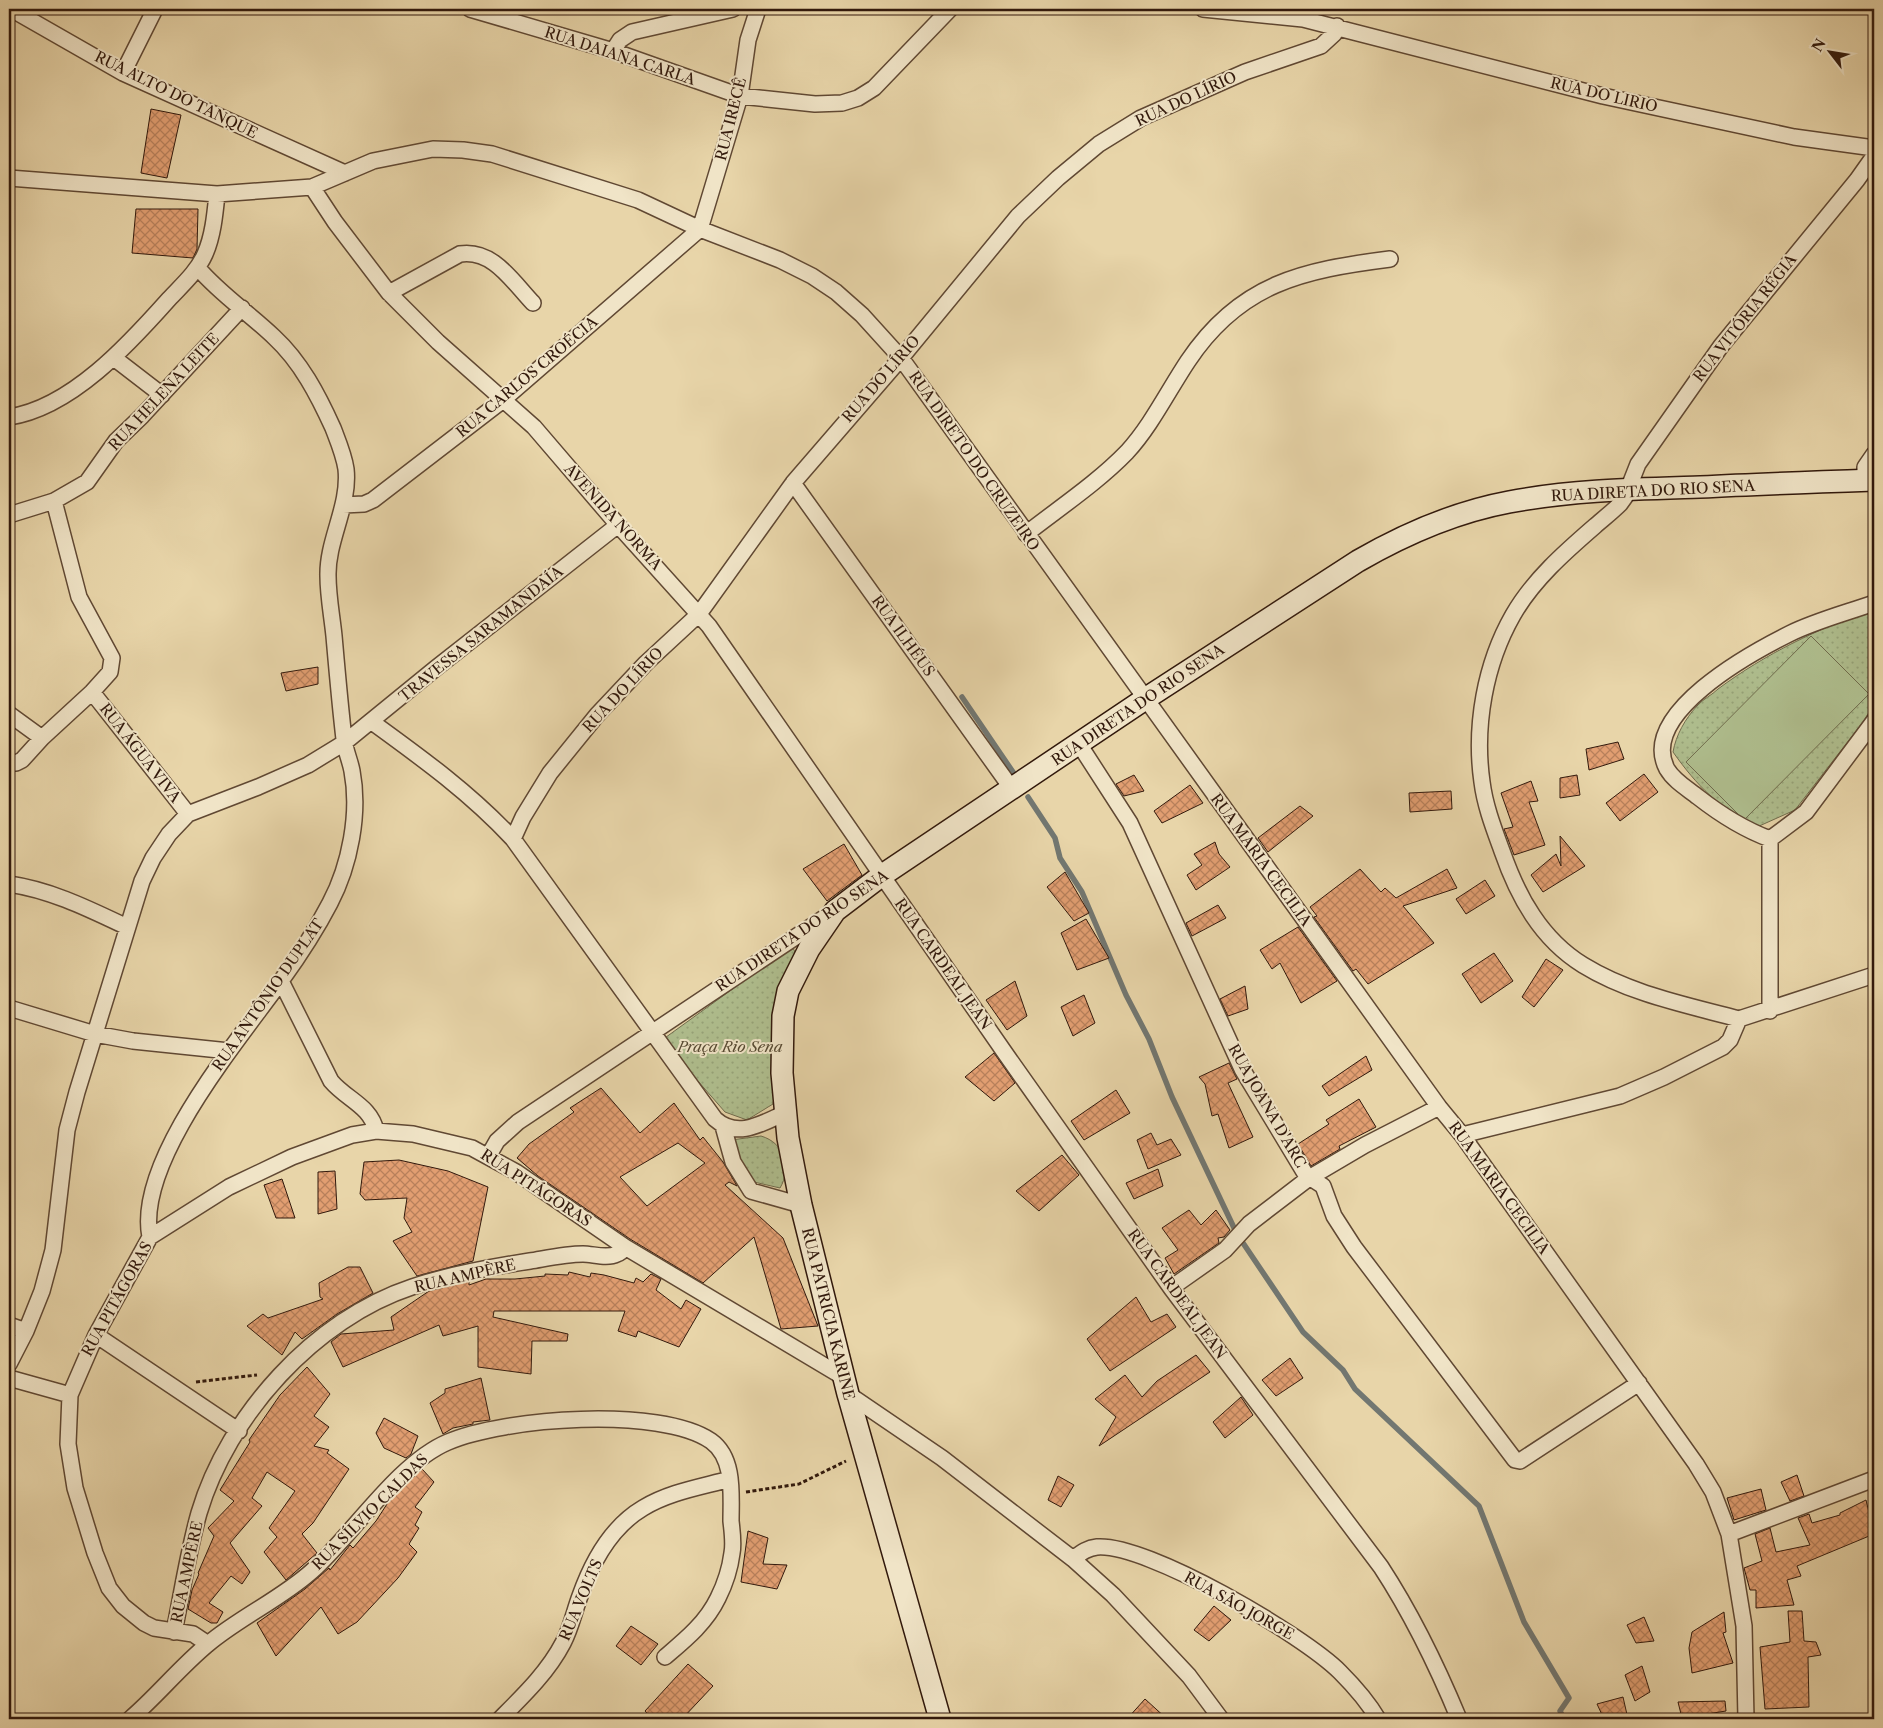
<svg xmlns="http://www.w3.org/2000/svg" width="1883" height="1728" viewBox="0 0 1883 1728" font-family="'Libre Caslon Text',serif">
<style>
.park{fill:url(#park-dots);stroke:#706c4d}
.garden{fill:#afbe8e;stroke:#706c4d}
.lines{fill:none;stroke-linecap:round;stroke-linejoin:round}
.stream{stroke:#727771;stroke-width:5.5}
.building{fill:url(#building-cross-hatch);stroke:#32190c;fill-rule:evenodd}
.minor-casing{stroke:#604833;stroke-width:18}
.secondary-casing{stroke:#32190c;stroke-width:24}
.path{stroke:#32190c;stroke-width:3;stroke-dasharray:4 2.5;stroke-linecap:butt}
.minor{stroke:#f0e4c7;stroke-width:15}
.secondary{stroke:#f0e4c7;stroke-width:21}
.labels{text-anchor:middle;stroke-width:4;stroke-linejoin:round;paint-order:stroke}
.street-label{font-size:15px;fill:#32190c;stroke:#f0e4c7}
.park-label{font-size:15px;font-style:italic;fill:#584b33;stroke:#f0e4c7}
</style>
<defs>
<pattern id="park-dots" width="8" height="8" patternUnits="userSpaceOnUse" patternTransform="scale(1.25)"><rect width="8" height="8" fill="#afbe8e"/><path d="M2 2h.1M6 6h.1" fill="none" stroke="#97a379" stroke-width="1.8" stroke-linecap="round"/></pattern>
<pattern id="building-cross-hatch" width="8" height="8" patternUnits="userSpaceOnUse" patternTransform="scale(1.25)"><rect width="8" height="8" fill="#e19e71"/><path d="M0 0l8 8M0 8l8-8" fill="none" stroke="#b7805b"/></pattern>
</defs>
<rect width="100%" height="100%" fill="#e8d5a9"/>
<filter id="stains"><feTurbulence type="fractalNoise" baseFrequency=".004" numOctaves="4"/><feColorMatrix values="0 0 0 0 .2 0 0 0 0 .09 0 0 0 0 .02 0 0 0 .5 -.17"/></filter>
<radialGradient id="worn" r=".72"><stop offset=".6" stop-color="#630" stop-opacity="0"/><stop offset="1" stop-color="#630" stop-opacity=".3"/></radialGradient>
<!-- park -->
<path class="park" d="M1874 609V704L1863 722 1795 810 1757 827C1719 808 1697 786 1673 752 1676 735 1685 719 1697 706 1703 699 1712 695 1718 689 1765 654 1819 628 1874 609Z
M792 946 797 956 773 1104 747 1120 725 1112 662 1040Z
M761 1136C785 1143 792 1168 780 1188L754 1182 741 1167 731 1140Z"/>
<!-- garden -->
<path class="garden" d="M1811 636 1869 694 1744 820 1686 762Z"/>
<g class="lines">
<!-- stream -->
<path class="stream" d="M962 697 1017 778
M1028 797 1055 838 1060 858 1082 892 1126 995 1149 1039 1172 1097 1236 1232
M1239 1237 1303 1332 1343 1370 1355 1389 1479 1506 1524 1622 1569 1698 1560 1711 1564 1719"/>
</g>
<!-- building -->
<path class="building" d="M151 109 181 115 167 178 141 173Z
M136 209H198L197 249 193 258 132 253Z
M318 667V684L286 691 281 673Z
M1618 742 1624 759 1589 770 1586 749Z
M1644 774 1658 792 1620 821 1606 803Z
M1134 775 1144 791 1124 796 1116 784Z
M1577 775 1580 795 1560 798V778Z
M1531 781 1538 801 1529 802 1545 845 1514 855 1504 829 1513 827 1501 793Z
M1190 785 1203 803 1162 823 1154 811Z
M1451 791 1452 809 1410 812 1409 793Z
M1300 806 1313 816 1268 852 1258 838Z
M1560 836 1585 866 1543 892 1531 875 1556 854 1561 866Z
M1215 842 1219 854 1230 867 1196 890 1187 875 1202 865 1194 854Z
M844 844 862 875 827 901 803 869Z
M1360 869 1381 892 1385 888 1396 898 1447 869 1457 888 1403 906 1434 943 1368 984 1356 969 1353 971 1314 917 1317 916 1310 907Z
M1065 872 1089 913 1074 921 1047 887Z
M1485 880 1495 896 1466 914 1456 899Z
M1218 905 1226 918 1192 936 1186 923Z
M1086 919 1109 958 1077 970 1061 933Z
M1298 927 1337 981 1301 1003 1280 963 1272 969 1260 950Z
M1494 953 1513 981 1481 1003 1462 974Z
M1546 959 1563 970 1534 1007 1522 997Z
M1015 981 1027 1016 1007 1030 986 1000Z
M1245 986 1248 1009 1228 1016 1220 999Z
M1084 995 1095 1023 1073 1036 1061 1007Z
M994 1053 1015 1083 994 1101 965 1077Z
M1366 1056 1372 1070 1329 1096 1322 1086Z
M1229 1063 1237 1079 1228 1083 1253 1137 1229 1148 1218 1114 1212 1116 1205 1084 1199 1077Z
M601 1088 640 1133 674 1103 700 1140 703 1137 723 1162 737 1186 729 1182 725 1185 783 1238 818 1326 781 1329 754 1237 703 1283 630 1239 538 1176 517 1158 529 1144 574 1112 570 1108ZM678 1143 705 1163 647 1206 620 1177Z
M1116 1090 1130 1113 1084 1140 1071 1121Z
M1359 1099 1376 1127 1339 1146 1340 1149 1311 1166 1298 1144 1329 1124 1326 1120Z
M1151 1133 1157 1145 1171 1139 1181 1155 1148 1169 1137 1140Z
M1062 1155 1079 1175 1039 1211 1016 1191Z
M399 1160 448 1171 488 1187 473 1261 417 1276 393 1241 412 1232 404 1218 407 1198 365 1200 360 1194 364 1162Z
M1158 1169 1163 1186 1134 1199 1126 1183Z
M335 1171 337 1209 318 1214V1172Z
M282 1179 295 1218H276L264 1185Z
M1189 1210 1201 1225 1216 1210 1230 1230 1224 1237 1218 1238 1219 1243 1174 1274 1165 1258 1178 1250 1162 1228Z
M348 1267H360L373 1293 337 1314 302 1339 295 1332 282 1355 247 1326 263 1314 268 1318 323 1299 320 1297 319 1283Z
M569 1272 590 1277 591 1273 604 1275 634 1283 636 1278 643 1282 651 1274 661 1279 656 1290 681 1309 686 1300 701 1309 679 1347 638 1331 636 1337 618 1331 625 1311H494L493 1317 568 1334 567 1341H532L531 1374 478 1367V1326L443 1336 439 1325 343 1367 331 1342 341 1334 394 1330 391 1317 429 1291 469 1281V1285L486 1279H515L545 1276V1274L568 1275Z
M1136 1297 1151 1322 1167 1314 1176 1327 1110 1371 1087 1339Z
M1196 1355 1210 1372 1099 1446 1116 1417 1095 1399 1125 1375 1142 1397 1157 1381Z
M1290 1358 1303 1378 1276 1396 1262 1380Z
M307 1367 330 1394 314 1416 329 1427 314 1446 329 1450 327 1453 349 1469 313 1523 302 1534 317 1553 286 1580 264 1552 277 1537 269 1528 295 1491 267 1472 252 1498 262 1506 230 1543 250 1572 242 1584 231 1576 209 1603 223 1612 217 1623H211L188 1609 192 1590 199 1574 198 1573 214 1536 208 1528 234 1501 220 1490 250 1442 249 1440 280 1395Z
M481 1378 490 1420 473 1422V1424L453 1428 443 1434 430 1403 445 1393V1389Z
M1241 1397 1253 1415 1225 1438 1213 1422Z
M384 1418 418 1436 411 1454 406 1458 384 1448 376 1433Z
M422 1469 434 1482 415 1507 422 1512 415 1525 419 1528 409 1544 417 1552 398 1578 357 1622 338 1634 321 1607 276 1656 257 1623 305 1589 329 1568 330 1570 350 1545 353 1548 376 1521 387 1504Z
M1797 1475 1804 1496 1790 1501 1781 1482Z
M1058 1476 1074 1485 1061 1507 1048 1500Z
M1761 1489 1766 1510 1734 1520 1727 1498Z
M1866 1500 1874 1534 1797 1566 1801 1576 1787 1580 1794 1605 1756 1608V1590H1750L1744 1568 1762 1561 1755 1534 1770 1528 1776 1552 1810 1545 1798 1518 1809 1514 1812 1523 1840 1515V1513Z
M748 1531 768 1538 763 1564 787 1565 777 1589 741 1582Z
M1214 1606 1231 1620 1209 1641 1194 1630Z
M1788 1611H1802L1804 1641 1816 1642 1821 1655 1808 1657 1809 1707 1765 1709 1760 1647 1790 1642Z
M1724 1612 1726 1632 1723 1633 1733 1663 1692 1673 1689 1648 1692 1632Z
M1644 1617 1654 1641 1636 1643 1627 1625Z
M631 1626 658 1644 641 1665 616 1646Z
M688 1664 713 1686 682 1719H652L645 1711Z
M1642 1666 1650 1692 1635 1701 1625 1675Z
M1623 1697 1628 1719H1604L1597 1704Z
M1145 1699 1167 1719H1127Z
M1725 1701 1726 1711 1682 1718 1678 1702Z"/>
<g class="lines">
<!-- minor casing -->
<g class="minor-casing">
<path id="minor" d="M11 9 123 73 345 173
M470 9 613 51 740 96 815 104 842 103 858 98 874 88 950 9
M1203 9 1303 19 1603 96 1794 137 1874 148
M613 51 620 40 632 32 733 9
M123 73 155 9
M9 178 217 194 312 187 373 161 433 149 463 150 492 154 638 200 700 229 780 260 812 276 836 292 862 315 901 358 1439 1107 1462 1135 1696 1464 1713 1492 1729 1534 1744 1626 1746 1719
M312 187 335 222 389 293 438 342 534 427 618 525 709 626 1005 1053 1171 1288 1381 1567C1413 1616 1437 1666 1459 1719
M389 293 460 254C493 249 512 281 533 303
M114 358 162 395
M9 417C71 408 129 344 169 299 182 285 197 272 205 254 213 236 215 214 217 194
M1865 481V467L1874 454
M793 483 1012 789
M343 505 364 504 373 500 503 400 700 229 740 96 748 40 758 9
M9 515 54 501 87 482 116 441 142 416 242 308
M1026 534C1059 508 1097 483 1127 452 1151 426 1168 391 1188 361 1240 283 1303 270 1390 259
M92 692 188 814
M9 714 42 738
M372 722C423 759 470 793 513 839L715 1119C737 1139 761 1124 785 1113
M1079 744 1130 823 1242 1069 1306 1175 1323 1186 1334 1216 1354 1247 1515 1460 1520 1461 1639 1383
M9 763H16L22 760 42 738 92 692 110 672 112 658 79 597 54 501
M513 839 523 817 550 773 597 715 646 663 699 614 793 483 901 358 1018 216 1058 178 1099 144 1141 118 1245 72 1321 46 1334 34 1337 26
M1770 839C1743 829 1721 815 1698 797 1688 789 1674 781 1667 769 1638 714 1751 653 1789 634 1815 621 1846 613 1874 603
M1770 839 1806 812 1874 721
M9 884C51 890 89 909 127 927
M281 981 331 1081C347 1100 371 1106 376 1131
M9 1008 95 1034 133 1041 229 1051
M1770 1011V839
M1739 1019C1687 1005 1630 994 1583 965 1541 939 1518 897 1502 851 1494 829 1485 806 1482 782 1474 726 1485 664 1513 615 1533 580 1565 552 1595 526 1603 519 1612 512 1620 504L1625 497 1638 464 1721 346 1857 180 1874 156
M723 1126 733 1162 751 1191 801 1205
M1462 1135 1620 1096 1664 1077 1723 1047 1730 1040 1739 1019 1874 975
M489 1155 497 1141 518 1122 827 916
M150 1237C135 1162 238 1041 281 981 299 956 316 930 330 903 350 865 360 813 352 771 350 760 345 750 344 739 340 705 337 670 334 636 332 616 328 596 328 576 327 540 350 506 346 469 344 455 338 441 333 428 318 395 301 362 274 337 249 313 220 294 198 268
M1171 1288 1225 1250 1249 1224 1309 1178 1365 1145 1439 1107
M9 1325 26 1331
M96 1335 239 1431
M9 1364 26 1331 42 1291 53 1250 67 1130 77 1092 142 881 153 858 169 834 188 814 258 787 308 765 344 743 436 668 618 525
M9 1378 70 1395
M848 1394 942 1458 1073 1559 1113 1595 1189 1676 1221 1719
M1729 1534 1874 1479
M1073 1559C1081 1553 1087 1548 1097 1547 1147 1543 1303 1635 1340 1672 1354 1686 1368 1702 1378 1719
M174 1632C182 1593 188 1552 199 1513 228 1415 315 1319 412 1287 451 1274 491 1267 530 1261 548 1258 566 1254 583 1254 593 1254 607 1259 617 1254 620 1253 623 1250 625 1247
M208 1644 193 1634 154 1628 144 1623 123 1606 109 1588 95 1553 75 1488 68 1444 70 1395 96 1335 150 1237 229 1187 292 1157 352 1135 376 1131 413 1134 472 1148 516 1172 625 1247 845 1378
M130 1719C157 1696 180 1667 208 1644 240 1617 281 1599 312 1571 353 1534 398 1463 448 1442 503 1418 660 1406 711 1441 735 1458 731 1495 731 1521 732 1531 734 1543 732 1553 730 1569 725 1584 718 1598 706 1623 685 1640 665 1657
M500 1719C523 1696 548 1672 563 1643 571 1628 574 1612 580 1596 592 1562 611 1527 643 1508 669 1492 701 1487 730 1479"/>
</g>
<!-- secondary casing -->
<g class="secondary-casing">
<path id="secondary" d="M940 1719 848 1394 801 1205 788 1138 782 1073 783 1016 788 991 809 949 835 911 881 876 1145 699 1358 561C1405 534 1455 512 1509 502 1572 490 1636 489 1700 487 1758 484 1816 482 1874 480"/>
</g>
<!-- path -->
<path class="path" d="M196 1382 257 1375
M746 1492 799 1484 846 1461"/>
<!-- minor -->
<use href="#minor" class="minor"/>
<!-- secondary -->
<use href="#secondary" class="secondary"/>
</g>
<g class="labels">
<!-- street labels -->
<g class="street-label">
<text transform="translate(620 56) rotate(18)" y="5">RUA DAIANA CARLA</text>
<text transform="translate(176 95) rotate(26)" y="5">RUA ALTO DO TANQUE</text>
<text transform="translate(1604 95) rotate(13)" y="5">RUA DO LIRIO</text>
<text transform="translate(1186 99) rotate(-25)" y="5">RUA DO LÍRIO</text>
<text transform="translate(731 119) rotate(-76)" y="5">RUA IRECÊ</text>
<text transform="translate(1745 318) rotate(-52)" y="5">RUA VITÓRIA RÉGIA</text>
<text transform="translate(527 377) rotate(-40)" y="5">RUA CARLOS CROÉCIA</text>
<text transform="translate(881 379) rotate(-49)" y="5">RUA DO LÍRIO</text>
<text transform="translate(164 392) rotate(-47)" y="5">RUA HELENA LEITE</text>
<text transform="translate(974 461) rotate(55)" y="5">RUA DIRETO DO CRUZEIRO</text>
<text transform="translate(1653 491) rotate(-3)" y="5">RUA DIRETA DO RIO SENA</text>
<text transform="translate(613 517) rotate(48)" y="5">AVENIDA NORMA</text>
<text transform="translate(481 634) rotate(-39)" y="5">TRAVESSA SARAMANDAÍA</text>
<text transform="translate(903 636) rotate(54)" y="5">RUA ILHÉUS</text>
<text transform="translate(623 690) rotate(-47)" y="5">RUA DO LÍRIO</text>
<text transform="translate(1138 705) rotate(-34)" y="5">RUA DIRETA DO RIO SENA</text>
<text transform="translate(140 753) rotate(52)" y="5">RUA ÁGUA VIVA</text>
<text transform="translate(1261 860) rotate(54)" y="5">RUA MARIA CECILIA</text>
<text transform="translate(802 931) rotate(-34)" y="5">RUA DIRETA DO RIO SENA</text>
<text transform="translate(943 964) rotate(55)" y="5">RUA CARDEAL JEAN</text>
<text transform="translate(268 995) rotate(-55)" y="5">RUA ANTÔNIO DUPLAT</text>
<text transform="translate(1267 1106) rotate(60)" y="5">RUA JOANA D'ARC</text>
<text transform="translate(536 1188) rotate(33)" y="5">RUA PITÁGORAS</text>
<text transform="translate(1499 1188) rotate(54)" y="5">RUA MARIA CECILIA</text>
<text transform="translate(465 1276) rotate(-13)" y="5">RUA AMPÈRE</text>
<text transform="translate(1177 1294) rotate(54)" y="5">RUA CARDEAL JEAN</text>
<text transform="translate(117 1299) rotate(-61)" y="5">RUA PITÁGORAS</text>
<text transform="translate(828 1314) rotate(76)" y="5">RUA PATRICIA KARINE</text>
<text transform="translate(370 1512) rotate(-45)" y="5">RUA SÍLVIO CALDAS</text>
<text transform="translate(187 1572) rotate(-78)" y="5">RUA AMPÈRE</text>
<text transform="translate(581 1600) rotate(-67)" y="5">RUA VOLTS</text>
<text transform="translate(1239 1606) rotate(29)" y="5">RUA SÂO JORGE</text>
</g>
<!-- park labels -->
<g class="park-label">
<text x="730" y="1052">Praça Rio Sena</text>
</g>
</g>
<!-- margin -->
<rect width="1883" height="1728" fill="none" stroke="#e8d5a9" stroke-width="30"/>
<rect x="10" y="10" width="1863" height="1708" fill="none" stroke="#32190c" stroke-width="2.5"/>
<rect x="15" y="15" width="1853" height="1698" fill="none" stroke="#32190c"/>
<!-- north arrow -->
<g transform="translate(1830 52) rotate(301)" stroke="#f0e4c7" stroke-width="4" paint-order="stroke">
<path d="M0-4L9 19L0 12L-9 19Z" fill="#32190c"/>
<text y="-8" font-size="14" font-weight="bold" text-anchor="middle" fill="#32190c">N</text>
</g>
<rect width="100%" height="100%" filter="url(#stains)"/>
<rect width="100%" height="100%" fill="url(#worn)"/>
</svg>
